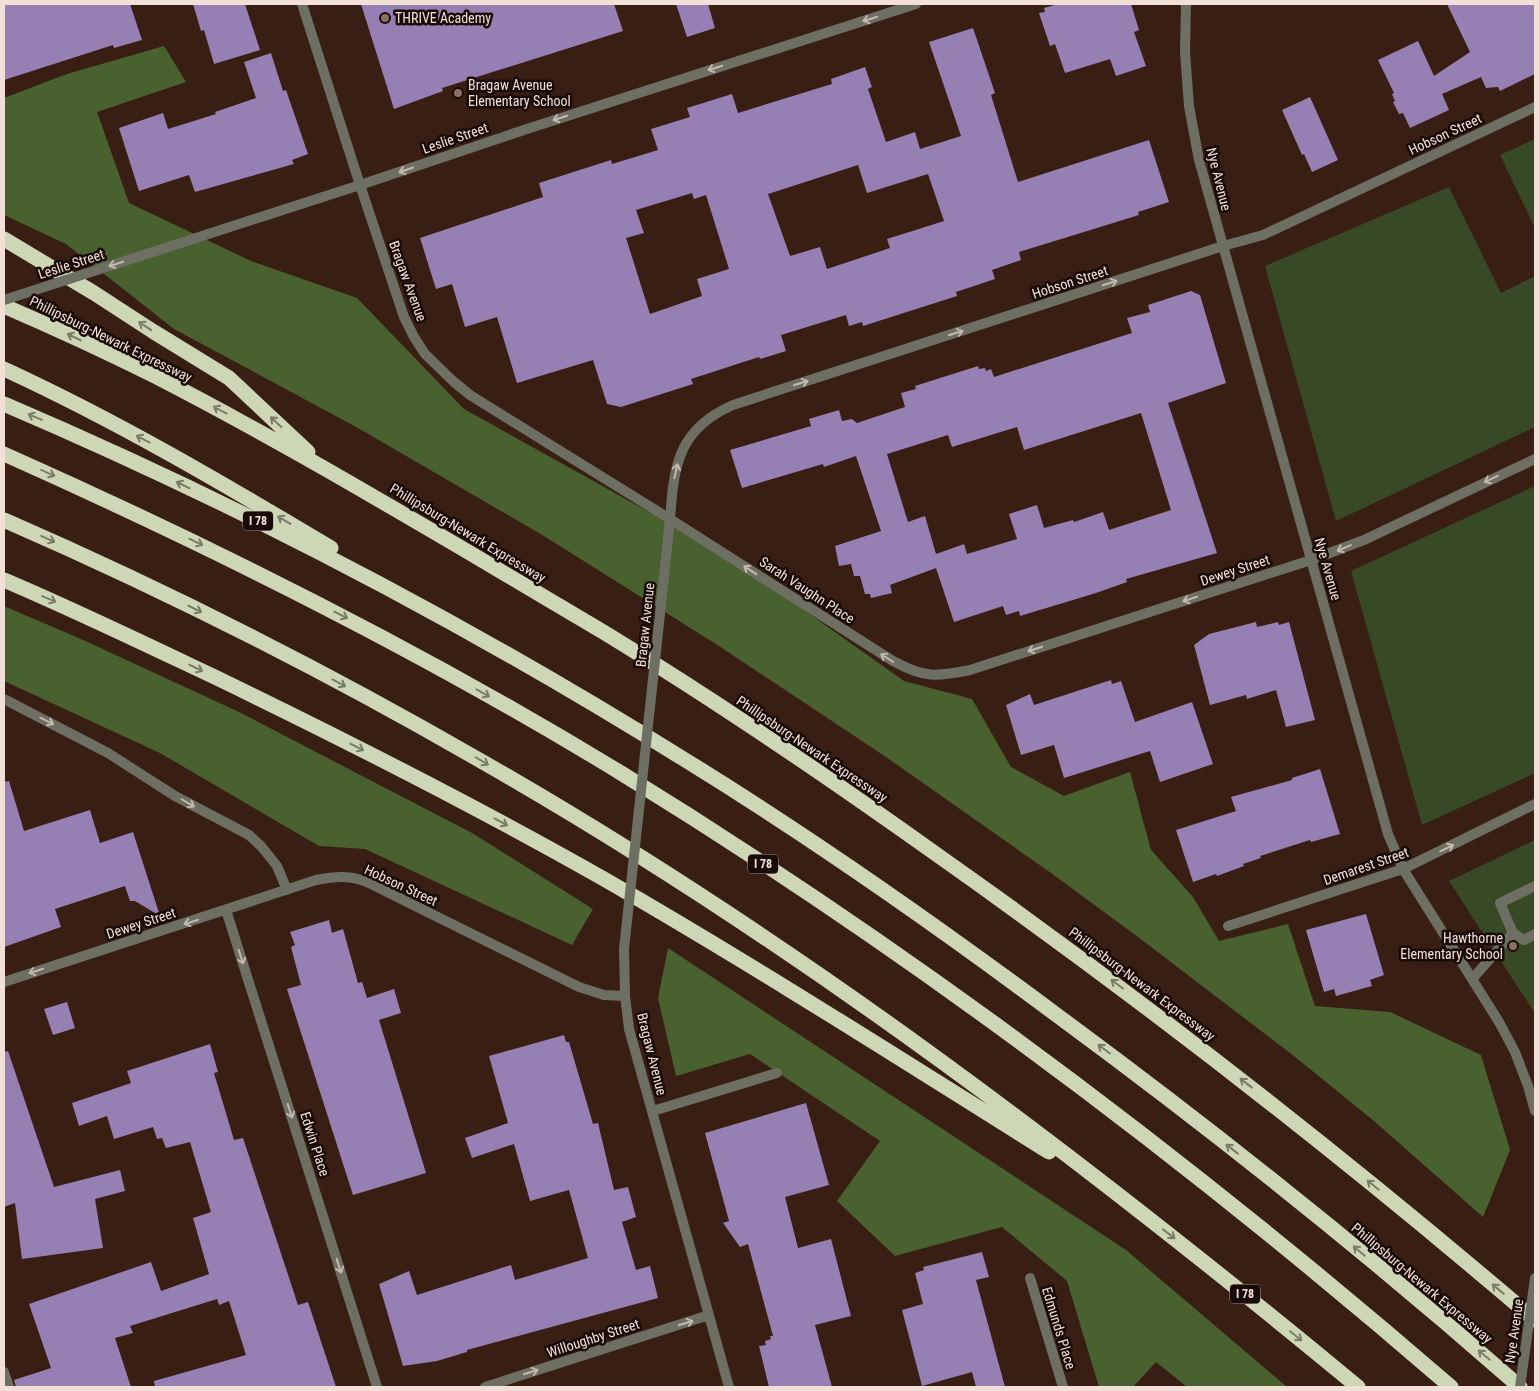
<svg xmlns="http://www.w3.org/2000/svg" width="1539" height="1391" viewBox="0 0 1539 1391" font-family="'Roboto Condensed',sans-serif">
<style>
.green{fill:#384926}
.forest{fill:#49612f}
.building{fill:#967fb3;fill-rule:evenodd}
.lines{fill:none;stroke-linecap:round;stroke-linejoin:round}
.service{stroke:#6c6f62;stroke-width:10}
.minor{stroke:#6c6f62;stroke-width:10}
.tertiary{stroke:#6c6f62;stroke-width:10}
.motorway{stroke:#cdd7b5;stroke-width:15}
.minor-bridge{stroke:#6c6f62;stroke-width:10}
.tertiary-bridge{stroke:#6c6f62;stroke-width:10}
.oneway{stroke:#c3b8af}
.oneway2{stroke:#7c7b67}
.education-dot{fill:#8d6e63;stroke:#180b07;stroke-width:2}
.labels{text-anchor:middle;stroke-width:5;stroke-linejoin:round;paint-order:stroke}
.shield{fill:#180b07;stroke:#b19f99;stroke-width:1}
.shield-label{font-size:12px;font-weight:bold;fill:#f2dfd8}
.poi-label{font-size:14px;fill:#f2dfd8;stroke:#180b07;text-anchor:start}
.street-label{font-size:14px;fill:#f2dfd8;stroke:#180b07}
</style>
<rect width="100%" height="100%" fill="#391e14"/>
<!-- green -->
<path class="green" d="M1535 139V228L1500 155Z
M1449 187 1501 293 1535 276V427L1336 521 1265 266Z
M1535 486V773L1422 825 1351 571Z
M1535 840V1012H1534L1449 881Z"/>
<!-- forest -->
<path class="forest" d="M164 46 186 82 97 112 129 203 251 261 357 298 464 409 728 556 904 681 972 699 1011 767 1064 796 1130 772 1151 850 1193 897 1219 941 1288 924 1315 1006 1390 1012 1481 1055 1510 1150 1483 1217 1374 1121 1294 1056 1138 937 1051 873 886 757 719 646 544 536 358 428 174 329 66 244 4 215V98L67 74Z
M4 606 81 639 237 711 472 833 593 909 572 945 365 849 319 846 160 753 4 681Z
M668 948 1126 1250 1287 1387H1187L1156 1362 1133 1387H1099L1067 1281 1002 1227 895 1256 837 1201 880 1141 750 1054 676 1076 658 998Z"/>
<!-- building -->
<path class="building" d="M4 4H130L142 40 114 48 113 45 4 80Z
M193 4H245L260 50 214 64 204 30 201 31Z
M361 4H614L623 31 442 88 443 91 394 109Z
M676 4H708L715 28 687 37Z
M1058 4H1131L1139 30 1134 32 1146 66 1116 76 1110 59 1065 73 1055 44 1050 46 1039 13 1045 12 1044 8Z
M1447 4H1535V74L1500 91 1498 87 1486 88 1481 77 1442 94 1449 110 1410 128 1403 113 1399 114 1393 102 1395 101 1392 94 1394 93 1378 60 1418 41 1434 76 1470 52Z
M973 28 995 93 991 95 1018 182 1149 140 1169 202 1138 212 1139 215 1019 252 1021 260 992 270 995 279 956 292 957 296 863 326 862 322 849 326 846 315 781 335 786 351 760 359 759 357 691 379 693 384 621 407 607 404 593 360 517 383 497 317 465 327 452 284 436 289 420 238 543 197 539 183 611 160 612 164 658 150 651 129 690 117 687 108 732 94 738 113 832 84 831 79 865 67 872 87 868 89 886 142 915 132 920 149 961 136 929 42ZM858 165 867 193 928 174 944 221 887 239 890 248 827 269 820 247 790 256 768 194ZM692 193 694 199 706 195 729 269 697 279 702 296 650 314 626 238 644 233 636 210Z
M271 53 283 91 286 90 308 154 292 160 294 164 195 192 189 175 139 191 119 128 163 113 168 129 216 114 215 112 256 98 244 62Z
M1310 97 1338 160 1312 172 1304 154 1302 155 1282 110Z
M1191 291 1200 295 1226 383 1168 403 1217 553 1126 579 1127 582 1096 593 1020 616 1019 611 1006 615 1003 606 954 622 936 568 890 585 892 593 871 598 870 594H865L860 576H854L851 564 839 566 835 546 881 531 856 456 824 467 823 464 742 488 730 450 811 426 809 419 839 410 842 421 852 419 857 423 905 407 901 393 916 389 915 386 978 366 979 369 985 368 986 371 991 369 994 377 1132 333 1127 318 1150 312 1148 305ZM1141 413 1171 510 1109 530 1103 512 1074 522 1073 520 1044 528 1037 505 1009 514 1017 539 967 554 964 544 936 554 925 516 908 522 887 454 948 435 952 447 1017 427 1024 450Z
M1256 622 1257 627 1278 622 1279 625 1289 622 1315 720 1286 727 1276 690 1247 699 1246 695 1210 705 1194 645 1209 634Z
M1111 680 1112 684 1121 681 1135 722 1192 702 1213 764 1160 782 1150 751 1064 778 1054 745 1021 755 1006 705 1030 694 1034 705Z
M1320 769 1340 834 1311 842 1310 840 1260 856 1261 858 1243 864 1244 866 1217 876 1216 874 1193 882 1176 830 1236 811 1231 797 1292 780V778Z
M9 781 24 831 90 810 100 843 133 832 160 916 135 901H130L125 886 55 909 61 927 4 947V782Z
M1366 914 1384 975 1370 980 1372 986 1336 996 1334 989 1324 992 1306 930Z
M329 920 332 933 343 929 358 983 362 982 367 998 394 989 401 1013 379 1020 426 1173 353 1195 287 989 301 985 291 947 295 945 290 932Z
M67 1002 75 1028 53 1035 44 1009Z
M564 1035 566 1042H569L593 1124 598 1123 614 1190 628 1187 636 1217 622 1222 636 1270 650 1266 658 1298 467 1350V1352L437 1361 403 1366 379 1284 409 1271 417 1295 511 1265 515 1280 588 1258 569 1190 530 1201 514 1144 472 1158 465 1138 508 1123 489 1056Z
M210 1044 218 1072 214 1073 234 1140 243 1138 298 1305 308 1302 336 1387H155L154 1381 246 1355 229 1301 219 1305 217 1299 130 1326 133 1333 115 1338 131 1387H16L14 1380 51 1368 29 1304 151 1262 161 1291 209 1274 193 1218 211 1212 190 1142 166 1148 162 1138 157 1139 153 1127 114 1139 107 1116 79 1126 72 1103 131 1083 127 1071Z
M8 1051 54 1187 120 1170 125 1191 95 1199 103 1248 22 1259 15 1203 4 1207V1052Z
M806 1103 829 1185 785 1197 798 1248 831 1239 851 1316 815 1325 832 1387H769L759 1346 766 1345 765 1341 771 1339 770 1336H773L748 1244 740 1247 723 1223 729 1221 705 1133Z
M982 1252 989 1277 976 1280 1005 1387H976L972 1372 922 1386 902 1310 923 1304 915 1273 924 1270 923 1267Z"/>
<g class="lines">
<!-- service -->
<path class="service" d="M1535 886 1500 903 1513 933 1524 940 1535 934
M1473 978 1513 933"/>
<!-- minor -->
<path class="minor" d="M302 4 360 185 404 317 414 337 425 354 454 382 470 395 670 519 663 586
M1535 107 1263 235 1223 246 733 405C678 429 674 465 670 519L893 661C924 678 936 677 970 670L1311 560 1364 540 1535 459
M162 249 360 185 530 128 916 4
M4 699 108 753 175 796 249 835 261 846 277 866 287 890
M226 910 377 1387
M1228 926 1403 869 1535 804
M624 949 625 996 629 1029 729 1387
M4 982 316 880C336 876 351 875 369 883L579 987 604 995 625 996
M653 1111 777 1073
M1030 1278 1063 1387
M4 1372 9 1387
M485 1387 709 1315"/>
<!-- tertiary -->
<path class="tertiary" d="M1186 4 1185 52 1189 106 1199 160 1388 834 1403 869 1499 1022 1515 1052 1528 1086 1535 1111"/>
<!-- motorway -->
<path class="motorway" d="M4 239 94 293 154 332 229 378 308 452
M4 306C55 328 105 351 155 376 262 431 366 492 470 553 515 580 560 606 605 633 718 702 828 777 936 854 1143 1000 1343 1156 1535 1320
M4 369C117 421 224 484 331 548
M4 404C238 504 465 623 682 758 812 838 936 925 1058 1016 1217 1133 1372 1257 1520 1387
M4 454C215 548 423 652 621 773 914 953 1191 1162 1451 1387
M4 520C167 591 327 672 481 761 793 939 1082 1159 1358 1387
M4 580C77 611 149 646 221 680 351 743 479 808 604 879 755 966 902 1060 1049 1152"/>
<!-- minor-bridge -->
<path class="minor-bridge" d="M4 300 162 249
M624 949 663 586"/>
<!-- tertiary-bridge -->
<path class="tertiary-bridge" d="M1520 1387 1535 1278"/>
</g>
<!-- one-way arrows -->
<defs><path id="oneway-shaft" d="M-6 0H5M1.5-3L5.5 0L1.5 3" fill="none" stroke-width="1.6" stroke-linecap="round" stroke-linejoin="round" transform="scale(1.25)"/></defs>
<g class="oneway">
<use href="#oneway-shaft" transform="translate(870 19) rotate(162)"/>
<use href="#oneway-shaft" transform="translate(715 68) rotate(162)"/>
<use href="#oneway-shaft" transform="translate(560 118) rotate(162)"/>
<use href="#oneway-shaft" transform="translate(406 170) rotate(161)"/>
<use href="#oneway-shaft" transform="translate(116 264) rotate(162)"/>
<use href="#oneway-shaft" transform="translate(1110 283) rotate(-18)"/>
<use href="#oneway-shaft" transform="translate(956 333) rotate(-18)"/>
<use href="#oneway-shaft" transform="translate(801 383) rotate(-18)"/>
<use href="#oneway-shaft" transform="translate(676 471) rotate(-77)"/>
<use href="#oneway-shaft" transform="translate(1491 479) rotate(155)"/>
<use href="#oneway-shaft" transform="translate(1344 548) rotate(157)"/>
<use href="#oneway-shaft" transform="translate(750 570) rotate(-147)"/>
<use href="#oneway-shaft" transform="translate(1190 599) rotate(162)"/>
<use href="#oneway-shaft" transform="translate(1035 649) rotate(162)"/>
<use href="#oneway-shaft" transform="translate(887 658) rotate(-148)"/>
<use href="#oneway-shaft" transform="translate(47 721) rotate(27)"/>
<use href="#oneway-shaft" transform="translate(188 803) rotate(30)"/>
<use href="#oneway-shaft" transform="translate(1447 848) rotate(-26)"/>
<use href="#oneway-shaft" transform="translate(191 922) rotate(162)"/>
<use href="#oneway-shaft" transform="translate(241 957) rotate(72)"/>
<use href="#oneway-shaft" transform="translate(36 971) rotate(162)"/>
<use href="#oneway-shaft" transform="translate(290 1111) rotate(72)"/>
<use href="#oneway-shaft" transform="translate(339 1266) rotate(72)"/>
<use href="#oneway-shaft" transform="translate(686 1323) rotate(-18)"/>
<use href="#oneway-shaft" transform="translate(531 1372) rotate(-18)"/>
</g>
<g class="oneway2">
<use href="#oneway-shaft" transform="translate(145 326) rotate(-147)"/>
<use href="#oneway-shaft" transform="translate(74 337) rotate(-154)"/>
<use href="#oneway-shaft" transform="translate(220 410) rotate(-152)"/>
<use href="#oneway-shaft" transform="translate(35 417) rotate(-157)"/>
<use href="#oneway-shaft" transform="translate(276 422) rotate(-137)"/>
<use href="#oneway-shaft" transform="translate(143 439) rotate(-152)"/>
<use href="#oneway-shaft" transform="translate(48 473) rotate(24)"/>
<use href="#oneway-shaft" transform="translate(183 485) rotate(-154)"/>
<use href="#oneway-shaft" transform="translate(284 520) rotate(-149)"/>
<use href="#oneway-shaft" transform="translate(48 539) rotate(24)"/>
<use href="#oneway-shaft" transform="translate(196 542) rotate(26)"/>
<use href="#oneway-shaft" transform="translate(49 599) rotate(23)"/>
<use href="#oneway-shaft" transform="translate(195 609) rotate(26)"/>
<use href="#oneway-shaft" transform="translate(341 615) rotate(27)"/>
<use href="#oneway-shaft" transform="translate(196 668) rotate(26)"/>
<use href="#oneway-shaft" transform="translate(339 683) rotate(28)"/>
<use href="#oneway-shaft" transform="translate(483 693) rotate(29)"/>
<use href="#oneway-shaft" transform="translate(357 747) rotate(27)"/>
<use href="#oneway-shaft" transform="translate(482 761) rotate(30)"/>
<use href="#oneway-shaft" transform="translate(501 822) rotate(28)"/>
<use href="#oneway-shaft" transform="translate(1117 984) rotate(-143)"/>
<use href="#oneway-shaft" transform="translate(1104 1049) rotate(-143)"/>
<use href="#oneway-shaft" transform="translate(1246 1083) rotate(-142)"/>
<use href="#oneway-shaft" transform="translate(1232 1149) rotate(-142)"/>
<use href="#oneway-shaft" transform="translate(1373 1185) rotate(-141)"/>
<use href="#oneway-shaft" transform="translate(1169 1234) rotate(38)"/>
<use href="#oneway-shaft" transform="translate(1359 1251) rotate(-140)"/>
<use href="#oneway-shaft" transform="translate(1498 1289) rotate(-140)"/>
<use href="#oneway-shaft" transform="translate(1296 1336) rotate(39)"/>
<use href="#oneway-shaft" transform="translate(1484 1355) rotate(-140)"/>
</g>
<!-- markers -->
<g class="education-dot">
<circle cx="385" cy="18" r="5"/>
<circle cx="458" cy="93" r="5"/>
<circle cx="1513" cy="946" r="5"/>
</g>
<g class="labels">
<!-- shield labels -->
<g class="shield">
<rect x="243" y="511.5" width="30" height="19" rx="4"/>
<rect x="748" y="854.5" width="30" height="19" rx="4"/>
<rect x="1230" y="1284.5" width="30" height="19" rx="4"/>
</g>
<g class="shield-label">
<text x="258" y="525">I 78</text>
<text x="763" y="868">I 78</text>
<text x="1245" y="1298">I 78</text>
</g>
<!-- poi labels -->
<g class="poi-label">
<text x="395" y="23">THRIVE Academy</text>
<text x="468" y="90">Bragaw Avenue<tspan x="468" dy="16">Elementary School</tspan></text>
<text x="1503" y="943" text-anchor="end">Hawthorne<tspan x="1503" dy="16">Elementary School</tspan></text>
</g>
<!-- street labels -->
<g class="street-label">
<text transform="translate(1445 134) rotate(-25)" y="5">Hobson Street</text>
<text transform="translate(455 138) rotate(-19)" y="5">Leslie Street</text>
<text transform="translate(1219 179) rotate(76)" y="5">Nye Avenue</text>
<text transform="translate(71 264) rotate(-18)" y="5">Leslie Street</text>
<text transform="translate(408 281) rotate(70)" y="5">Bragaw Avenue</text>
<text transform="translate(1070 282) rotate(-18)" y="5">Hobson Street</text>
<text transform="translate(111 339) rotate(26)" y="5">Phillipsburg-Newark Expressway</text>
<text transform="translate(468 533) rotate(31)" y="5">Phillipsburg-Newark Expressway</text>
<text transform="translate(1328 569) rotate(74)" y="5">Nye Avenue</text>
<text transform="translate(1235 570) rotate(-18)" y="5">Dewey Street</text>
<text transform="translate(807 590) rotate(33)" y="5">Sarah Vaughn Place</text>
<text transform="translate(645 625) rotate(-84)" y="5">Bragaw Avenue</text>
<text transform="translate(812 749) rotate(34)" y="5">Phillipsburg-Newark Expressway</text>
<text transform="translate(1366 866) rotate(-19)" y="5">Demarest Street</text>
<text transform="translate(401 885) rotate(25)" y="5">Hobson Street</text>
<text transform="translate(141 923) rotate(-18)" y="5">Dewey Street</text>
<text transform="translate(1142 984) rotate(37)" y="5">Phillipsburg-Newark Expressway</text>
<text transform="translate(652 1054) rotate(76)" y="5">Bragaw Avenue</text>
<text transform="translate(315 1144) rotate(72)" y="5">Edwin Place</text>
<text transform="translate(1422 1283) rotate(40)" y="5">Phillipsburg-Newark Expressway</text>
<text transform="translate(1059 1328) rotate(73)" y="5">Edmunds Place</text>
<text transform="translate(1514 1331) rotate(-82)" y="5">Nye Avenue</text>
<text transform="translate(593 1338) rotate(-18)" y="5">Willoughby Street</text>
</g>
</g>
<!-- border -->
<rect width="1539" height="1391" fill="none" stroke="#f2dfd8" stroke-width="10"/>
</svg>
